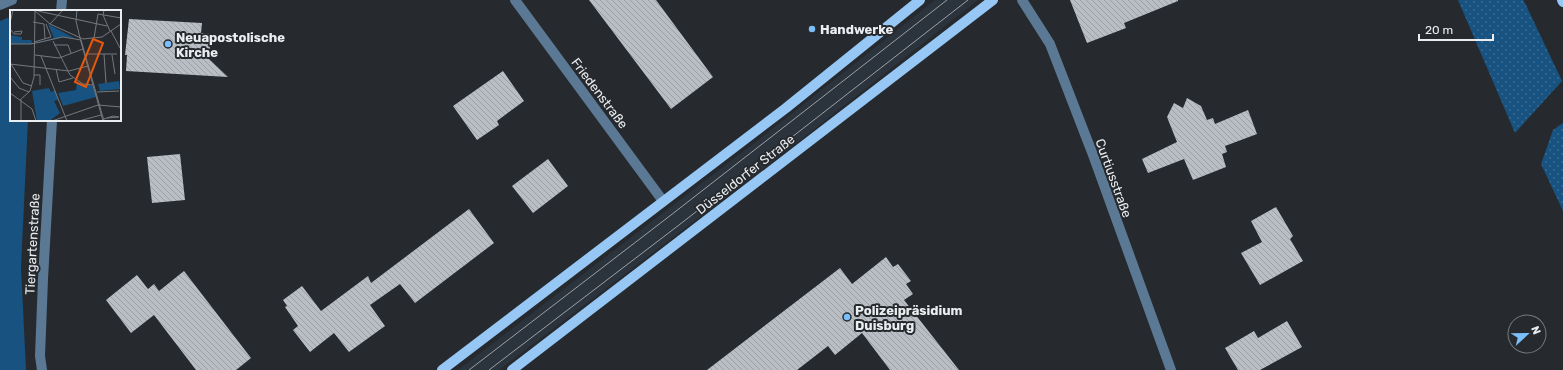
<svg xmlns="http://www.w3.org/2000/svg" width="1563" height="370" viewBox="0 0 1563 370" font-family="Rubik,sans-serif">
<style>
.built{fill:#2b343d}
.grass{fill:url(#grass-dots)}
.green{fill:#175280}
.building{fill:url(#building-back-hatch)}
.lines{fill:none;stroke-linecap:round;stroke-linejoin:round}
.minor{stroke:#5b7994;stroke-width:10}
.major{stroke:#97c8f5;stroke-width:10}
.tram{stroke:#9ca0a3;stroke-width:1}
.poi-dot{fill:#7cbef9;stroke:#262a2e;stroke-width:1.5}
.labels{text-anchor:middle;stroke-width:4;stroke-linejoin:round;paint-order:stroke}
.poi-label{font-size:13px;font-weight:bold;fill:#ebeef1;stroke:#262a2e;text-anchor:start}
.street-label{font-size:13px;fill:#ebeef1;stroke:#262a2e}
.inset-road{fill:none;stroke:#75787c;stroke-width:1}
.view{fill:#e8590c;fill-opacity:0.15;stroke:#e8590c;stroke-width:2}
.inset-edge{fill:none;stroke:#ebeef1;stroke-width:2}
</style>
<defs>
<pattern id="grass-dots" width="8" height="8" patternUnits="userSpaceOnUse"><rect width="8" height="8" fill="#175280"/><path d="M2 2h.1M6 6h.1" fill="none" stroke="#396b92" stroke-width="1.8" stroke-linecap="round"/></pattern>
<pattern id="building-back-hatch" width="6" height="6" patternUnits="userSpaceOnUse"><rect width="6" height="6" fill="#b8bec3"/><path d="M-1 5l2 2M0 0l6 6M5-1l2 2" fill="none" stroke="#9ca0a4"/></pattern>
</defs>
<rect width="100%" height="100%" fill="#262a2e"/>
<!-- built -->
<path class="built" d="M935 0H978L789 149 499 370H458L766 134Z"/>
<!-- grass -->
<path class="grass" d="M1458 0H1523L1525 3 1562 81 1515 133Z
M1563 123V211L1541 164 1553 130Z"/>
<!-- green -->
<path class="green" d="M7 18 11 19V120H28L21 267 26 370H0V21Z"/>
<!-- building -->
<path class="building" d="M589 0H656L713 77 671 109Z
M1070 0H1178V1L1124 23 1126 28 1087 43Z
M129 19 202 23 201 33 211 34 209 59 228 77 126 71 127 55H125Z
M503 71 524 101 497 121 499 125 477 140 453 106Z
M1187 98 1201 106 1207 120 1213 118 1215 124 1248 110 1257 134 1225 146 1227 152 1222 154 1226 167 1193 180 1184 159 1148 173 1142 159 1177 142 1167 117 1174 103 1183 108Z
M180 154 185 200 152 203 147 157Z
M548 159 568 186 533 213 512 186Z
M1276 207 1293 236 1290 239 1303 261 1260 285 1241 253 1262 242 1251 221Z
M469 209 494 243 415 303 400 284 370 305 385 326 349 352 334 333 310 352 293 330 298 326 285 307 287 306 283 300 302 286 321 311 368 276 371 283Z
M886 257 893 267 898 264 911 281 906 284 913 294 904 300 959 370H890L862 333 835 355 828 346 797 370H707L840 268 852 284Z
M184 271 251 358 236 370H196L154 315 131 333 106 300 137 275 148 289 154 284 159 291Z
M1287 321 1302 347 1260 370H1238L1225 348 1254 331 1258 338Z"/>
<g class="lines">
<!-- minor -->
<path class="minor" d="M515 0 663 201
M1022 0 1050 44 1093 155 1171 370
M0 5 12 0
M61 11 62 0
M42 370 40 356 43 279 52 120"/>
<!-- major -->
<path class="major" d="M1562 0 1563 2
M442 370 786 108 920 0
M512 370 993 0"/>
<!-- tram -->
<path class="tram" d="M469 370 671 215 947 0
M489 370 679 225 968 0"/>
</g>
<!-- markers -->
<g class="poi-dot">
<circle cx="812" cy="29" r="4"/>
<circle cx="168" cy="44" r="4"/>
<circle cx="847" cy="317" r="4"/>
</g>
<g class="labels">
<!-- poi labels -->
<g class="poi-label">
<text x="820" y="34">Handwerke</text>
<text x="176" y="42">Neuapostolische<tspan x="176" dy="15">Kirche</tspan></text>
<text x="855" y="315">Polizeipräsidium<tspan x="855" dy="15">Duisburg</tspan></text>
</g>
<!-- street labels -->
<g class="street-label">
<text transform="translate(600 93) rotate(53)" y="5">Friedenstraße</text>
<text transform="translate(745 174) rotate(-38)" y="5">Düsseldorfer Straße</text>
<text transform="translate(1114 178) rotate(70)" y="5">Curtiusstraße</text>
<text transform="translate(32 244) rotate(-87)" y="5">Tiergartenstraße</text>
</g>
</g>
<!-- overview -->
<g transform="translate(10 10)">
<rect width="111" height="111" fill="#262a2e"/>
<path d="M109 71 110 79 90 81 88 74Z" fill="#175280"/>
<path d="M38 14 64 28 70 29 53 27 25 34 44 28ZM0 25 12 27V30H21L23 34H0ZM67 72 83 76 86 87 53 96 48 83 66 80ZM39 78 41 82 45 80 48 90 44 91 50 103 41 110 27 111 22 81Z" fill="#175280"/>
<path class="inset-road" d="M24 0 40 14 73 29 92 27 111 14M67 0 66 11 71 32 93 111M94 0 93 5 100 21M28 1 97 16M23 12 34 14 35 29M0 13 3 0M40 14 53 0M1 20 4 24H11L12 21 4 22M101 21 110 38M84 28 88 4 111 8M43 31 60 65 73 74 83 75M24 32 41 27 36 14M0 34H21L53 27 71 30 94 111M44 35H58L61 43M111 36V77M76 44H107M94 44 96 73M25 45 49 48 73 39M102 45 105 64M31 46 57 111M0 54 59 61 78 56M1 54 13 73 22 76M46 59 49 72M24 65H30V75M1 68 9 78 19 82M49 72 63 68M87 82 109 81M0 83 22 99 26 111M10 90 20 81 24 67 25 0M11 90V111M94 109 103 106 109 107 97 108M42 111 88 95 111 97M69 111 91 105"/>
<path class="view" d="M83 29 93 33 76 77 65 72Z"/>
<rect width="111" height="111" class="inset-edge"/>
</g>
<!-- north arrow -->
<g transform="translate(1527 334) rotate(68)"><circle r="19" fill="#262a2e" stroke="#75787c"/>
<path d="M0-3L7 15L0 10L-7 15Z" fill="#7cbef9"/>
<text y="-6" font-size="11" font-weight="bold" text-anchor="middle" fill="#ebeef1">N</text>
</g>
<!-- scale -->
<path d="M1419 34v6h74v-6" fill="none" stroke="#ebeef1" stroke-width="2"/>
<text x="1425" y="34" font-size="12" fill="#ebeef1" stroke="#262a2e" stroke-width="3" paint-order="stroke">20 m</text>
</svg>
